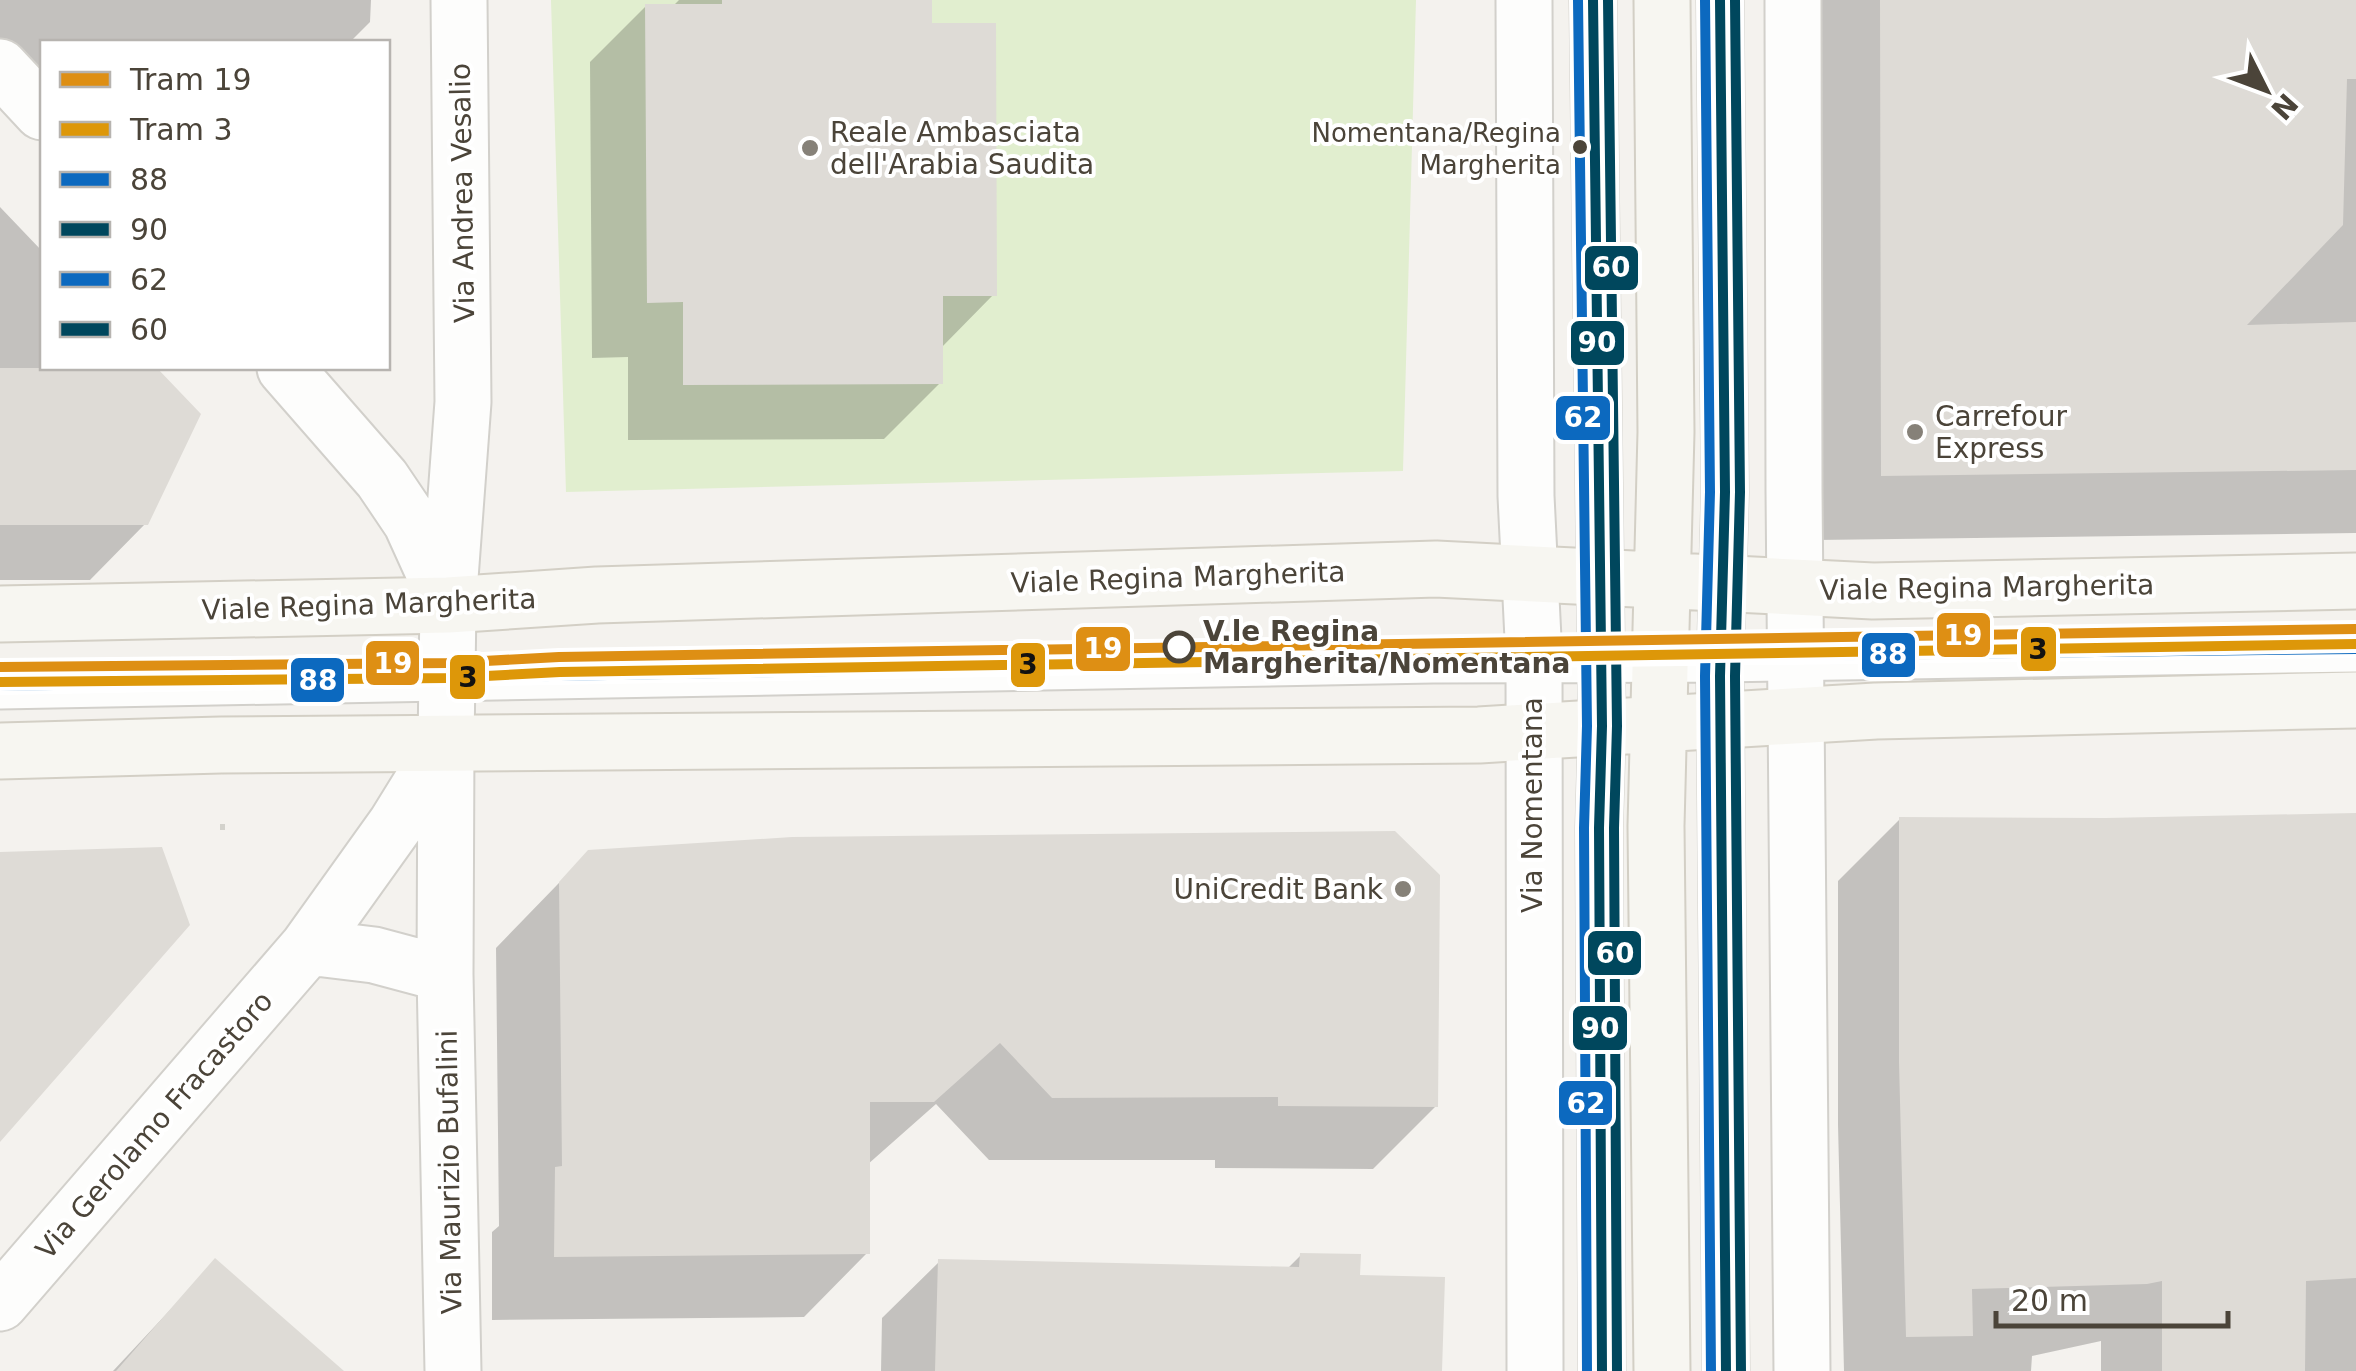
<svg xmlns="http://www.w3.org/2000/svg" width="2356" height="1371" viewBox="0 0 2356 1371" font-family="'DejaVu Sans',sans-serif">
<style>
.green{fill:#e1eecf}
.shadow{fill:#0003}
.building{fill:#dedbd6}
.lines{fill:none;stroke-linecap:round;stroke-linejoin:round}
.service-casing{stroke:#d2d0cb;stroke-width:49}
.minor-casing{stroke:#d2d0cb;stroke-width:59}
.tertiary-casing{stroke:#d2d0cb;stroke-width:59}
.secondary-casing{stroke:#d3cfc5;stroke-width:59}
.path{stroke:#d3d2cc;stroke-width:6;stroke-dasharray:5 5;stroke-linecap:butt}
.service{stroke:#fdfdfc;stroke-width:45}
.minor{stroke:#fdfdfc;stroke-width:55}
.tertiary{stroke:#fdfdfc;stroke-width:55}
.secondary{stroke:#f7f6f1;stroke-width:55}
.bus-1-casing{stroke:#fff;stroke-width:18}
.bus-2-casing{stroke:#fff;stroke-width:18}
.bus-3-casing{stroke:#fff;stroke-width:18}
.bus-4-casing{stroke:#fff;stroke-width:18}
.bus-1{stroke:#0c69bf;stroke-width:10}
.bus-2{stroke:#00475d;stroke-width:10}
.bus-3{stroke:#0c69bf;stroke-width:10}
.bus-4{stroke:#00475d;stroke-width:10}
.tram-1-casing{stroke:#fff;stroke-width:18}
.tram-2-casing{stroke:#fff;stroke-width:18}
.tram-1{stroke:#de8f14;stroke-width:10}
.tram-2{stroke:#dd9709;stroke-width:10}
.bus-dot{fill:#4b4439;stroke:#fff;stroke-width:4}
.poi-dot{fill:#868178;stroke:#fff;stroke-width:4}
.stop-dot{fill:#fff;stroke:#4b4439;stroke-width:5}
.labels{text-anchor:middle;stroke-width:8;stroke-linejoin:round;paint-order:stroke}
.bus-label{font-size:26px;fill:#4b4439;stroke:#fff;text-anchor:end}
.poi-label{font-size:28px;fill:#4b4439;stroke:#fff;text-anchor:start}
.street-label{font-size:28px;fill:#4b4439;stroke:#fff}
.stop-label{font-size:28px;font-weight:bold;fill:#4b4439;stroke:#fff;text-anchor:start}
.line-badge{stroke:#fff;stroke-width:4}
.badge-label{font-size:28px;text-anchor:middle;font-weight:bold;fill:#fff}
.pale-badge-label{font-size:28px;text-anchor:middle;font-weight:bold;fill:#111}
</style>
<rect width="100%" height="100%" fill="#f4f2ee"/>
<!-- green -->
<path class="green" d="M551 0H1416L1403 471 566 492Z"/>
<!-- shadow -->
<path class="shadow" d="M0 0H371L370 22 350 42H42V103L0 61Z
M679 0H929V25L994 294 940 349V383L884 439 628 440V357L592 358 590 62 646 6H673Z
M1815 0H2356V533L1817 540Z
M0 207 42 251V368H153L198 414 146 523 90 580H0Z
M2356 816V1371H2101V1341L2032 1356 2031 1371H1844L1838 1125V881L1900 819 2106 821Z
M589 852 1436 1106 1373 1169 1215 1168V1160H989L936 1104 867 1165V1253L804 1317 492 1320V1232L499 1226 496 948Z
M1301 1255 1357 1277 1440 1371H881L882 1318 939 1262 1287 1269Z
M216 1261 333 1371H113Z"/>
<!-- building -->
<path class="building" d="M722 0H932V23H996L997 296H943V384L683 385V302L647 303 645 4H722Z
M1880 0H2356V79H2347L2343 225 2247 325 2356 322V470L1881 476Z
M0 368H157L201 414 148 525H0Z
M2356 813V1278L2306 1281 2305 1371H2162V1281L2147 1284 1972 1289 1973 1336 1906 1337 1899 1062V817L2106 818Z
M1395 831 1440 875 1438 1107 1278 1106V1097L1052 1098 1000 1043 934 1102H870V1254L554 1257 555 1167 562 1166 559 882 588 850 792 837Z
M162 847 190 925 0 1142V852Z
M1300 1253 1361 1254 1360 1275 1445 1277 1442 1371H935L938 1259 1299 1267Z
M215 1258 344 1371H116Z"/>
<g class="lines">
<!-- service casing -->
<g class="service-casing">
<path id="service" d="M1593 0 1602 726 1599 828 1602 1371
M1720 0 1725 492 1720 676 1726 1371
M0 686 1433 660 1722 659 2356 649"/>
</g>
<!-- minor casing -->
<g class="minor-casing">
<path id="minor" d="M0 67 42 112
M285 368 382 479 411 522 445 597
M308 947 374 955 445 974
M0 1303 308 947 396 824 446 743
M453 1371 445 974 446 743 448 605 463 402 459 0"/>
</g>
<!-- tertiary casing -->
<g class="tertiary-casing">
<path id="tertiary" d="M1524 0 1526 496 1534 659 1535 1371
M1793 0 1794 490 1802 1371"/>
</g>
<!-- secondary casing -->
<g class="secondary-casing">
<path id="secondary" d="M0 614 448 605 597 595 1436 569 1873 591 2356 581
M0 751 221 745 1479 735 1876 711 2356 700
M1662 1371 1656 826 1666 432 1662 0"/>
</g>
<!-- path -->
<path class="path" d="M220 827H230"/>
<!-- service -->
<use href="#service" class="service"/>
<!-- minor -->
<use href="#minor" class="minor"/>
<!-- tertiary -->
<use href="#tertiary" class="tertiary"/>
<!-- secondary -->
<use href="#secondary" class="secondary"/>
<!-- bus-1 casing -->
<g class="bus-1-casing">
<path id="bus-1" d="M0 686 1433 660 2356 649"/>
</g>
<!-- bus-2 casing -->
<g class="bus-2-casing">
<path id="bus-2" d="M1593 0 1602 726 1599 828 1602 1371
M1720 0 1725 492 1720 676 1726 1371"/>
</g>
<!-- bus-3 casing -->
<g class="bus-3-casing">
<path id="bus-3" d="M1578 0 1587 726 1584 828 1587 1371
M1705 0 1710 492 1705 676 1711 1371"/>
</g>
<!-- bus-4 casing -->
<g class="bus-4-casing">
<path id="bus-4" d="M1608 0 1617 726 1614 828 1617 1371
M1735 0 1740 492 1735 676 1741 1371"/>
</g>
<!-- bus-1 -->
<use href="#bus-1" class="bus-1"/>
<!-- bus-2 -->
<use href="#bus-2" class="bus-2"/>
<!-- bus-3 -->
<use href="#bus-3" class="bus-3"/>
<!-- bus-4 -->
<use href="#bus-4" class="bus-4"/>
<!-- tram-1 casing -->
<g class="tram-1-casing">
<path id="tram-1" d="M0 667 447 663 559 657 2356 629"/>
</g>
<!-- tram-2 casing -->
<g class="tram-2-casing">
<path id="tram-2" d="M0 682 447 678 560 672 2356 644"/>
</g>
<!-- tram-1 -->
<use href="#tram-1" class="tram-1"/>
<!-- tram-2 -->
<use href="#tram-2" class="tram-2"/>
</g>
<!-- markers -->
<circle class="bus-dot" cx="1580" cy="147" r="9"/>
<g class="poi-dot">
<circle cx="810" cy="148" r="10"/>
<circle cx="1915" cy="432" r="10"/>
<circle cx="1403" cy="889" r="10"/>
</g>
<circle class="stop-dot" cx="1179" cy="647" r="14"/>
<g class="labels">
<!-- bus labels -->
<g class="bus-label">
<text x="1561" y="142">Nomentana/Regina<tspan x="1561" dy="32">Margherita</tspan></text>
</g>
<!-- poi labels -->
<g class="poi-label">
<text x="830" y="142">Reale Ambasciata<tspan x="830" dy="32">dell'Arabia Saudita</tspan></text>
<text x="1935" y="426">Carrefour<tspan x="1935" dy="32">Express</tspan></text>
<text x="1383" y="899" text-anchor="end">UniCredit Bank</text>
</g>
<!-- street labels -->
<g class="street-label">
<text transform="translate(462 193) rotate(-91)" y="10">Via Andrea Vesalio</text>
<text transform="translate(1178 577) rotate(-2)" y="10">Viale Regina Margherita</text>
<text transform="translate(1987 587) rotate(-1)" y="10">Viale Regina Margherita</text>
<text transform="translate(369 604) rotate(-2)" y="10">Viale Regina Margherita</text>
<text transform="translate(1532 805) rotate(-90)" y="10">Via Nomentana</text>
<text transform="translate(154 1125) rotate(-49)" y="10">Via Gerolamo Fracastoro</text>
<text transform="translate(449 1172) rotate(-91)" y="10">Via Maurizio Bufalini</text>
</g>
<!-- stop labels -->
<g class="stop-label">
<text x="1203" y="641">V.le Regina<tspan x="1203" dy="32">Margherita/Nomentana</tspan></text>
</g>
</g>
<g class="line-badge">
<rect x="1583" y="244" width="57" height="48" rx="10" fill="#00475d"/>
<rect x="1569" y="319" width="57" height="48" rx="10" fill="#00475d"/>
<rect x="1554" y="394" width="58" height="48" rx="10" fill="#0c69bf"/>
<rect x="1935" y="611" width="57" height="48" rx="10" fill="#de8f14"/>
<rect x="1074" y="625" width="58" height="48" rx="10" fill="#de8f14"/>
<rect x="2019" y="625" width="39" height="48" rx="10" fill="#dd9709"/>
<rect x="1860" y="631" width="57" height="48" rx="10" fill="#0c69bf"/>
<rect x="364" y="639" width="57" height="48" rx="10" fill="#de8f14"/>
<rect x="1009" y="641" width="38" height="48" rx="10" fill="#dd9709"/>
<rect x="448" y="653" width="39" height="48" rx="10" fill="#dd9709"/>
<rect x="289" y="656" width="57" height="48" rx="10" fill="#0c69bf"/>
<rect x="1586" y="929" width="57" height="48" rx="10" fill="#00475d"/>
<rect x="1571" y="1004" width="58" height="48" rx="10" fill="#00475d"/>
<rect x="1557" y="1079" width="57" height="48" rx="10" fill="#0c69bf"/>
</g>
<g class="badge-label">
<text x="1611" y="277">60</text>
<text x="1597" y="352">90</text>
<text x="1583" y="427">62</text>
<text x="1963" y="645">19</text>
<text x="1103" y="658">19</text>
<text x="1888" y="664">88</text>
<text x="393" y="673">19</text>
<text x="318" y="690">88</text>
<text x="1615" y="963">60</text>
<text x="1600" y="1038">90</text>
<text x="1586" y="1113">62</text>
</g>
<g class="pale-badge-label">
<text x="2038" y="659">3</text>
<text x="1028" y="674">3</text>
<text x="468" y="687">3</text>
</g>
<!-- legend -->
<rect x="40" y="40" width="350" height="330" fill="#ffffff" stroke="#b7b4b0" stroke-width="2.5"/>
<rect x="60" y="72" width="50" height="15" fill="#de8f14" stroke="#b7b4b0" stroke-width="2.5"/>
<text x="130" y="90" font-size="30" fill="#4b4439">Tram 19</text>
<rect x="60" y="122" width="50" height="15" fill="#dd9709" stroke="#b7b4b0" stroke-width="2.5"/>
<text x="130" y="140" font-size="30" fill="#4b4439">Tram 3</text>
<rect x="60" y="172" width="50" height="15" fill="#0c69bf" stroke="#b7b4b0" stroke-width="2.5"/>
<text x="130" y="190" font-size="30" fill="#4b4439">88</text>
<rect x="60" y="222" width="50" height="15" fill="#00475d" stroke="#b7b4b0" stroke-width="2.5"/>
<text x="130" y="240" font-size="30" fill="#4b4439">90</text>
<rect x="60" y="272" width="50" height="15" fill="#0c69bf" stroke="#b7b4b0" stroke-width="2.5"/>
<text x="130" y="290" font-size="30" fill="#4b4439">62</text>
<rect x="60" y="322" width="50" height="15" fill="#00475d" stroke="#b7b4b0" stroke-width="2.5"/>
<text x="130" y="340" font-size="30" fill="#4b4439">60</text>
<!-- north arrow -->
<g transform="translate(2266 90) rotate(132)" stroke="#ffffff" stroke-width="8" paint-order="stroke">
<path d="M0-8L18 38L0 25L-18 38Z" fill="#4b4439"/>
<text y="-15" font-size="28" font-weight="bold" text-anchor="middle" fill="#4b4439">N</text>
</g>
<!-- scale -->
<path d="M1996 1311v15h232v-15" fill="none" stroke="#4b4439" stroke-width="5"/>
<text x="2011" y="1311" font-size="30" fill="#4b4439" stroke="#ffffff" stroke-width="8" paint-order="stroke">20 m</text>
</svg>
